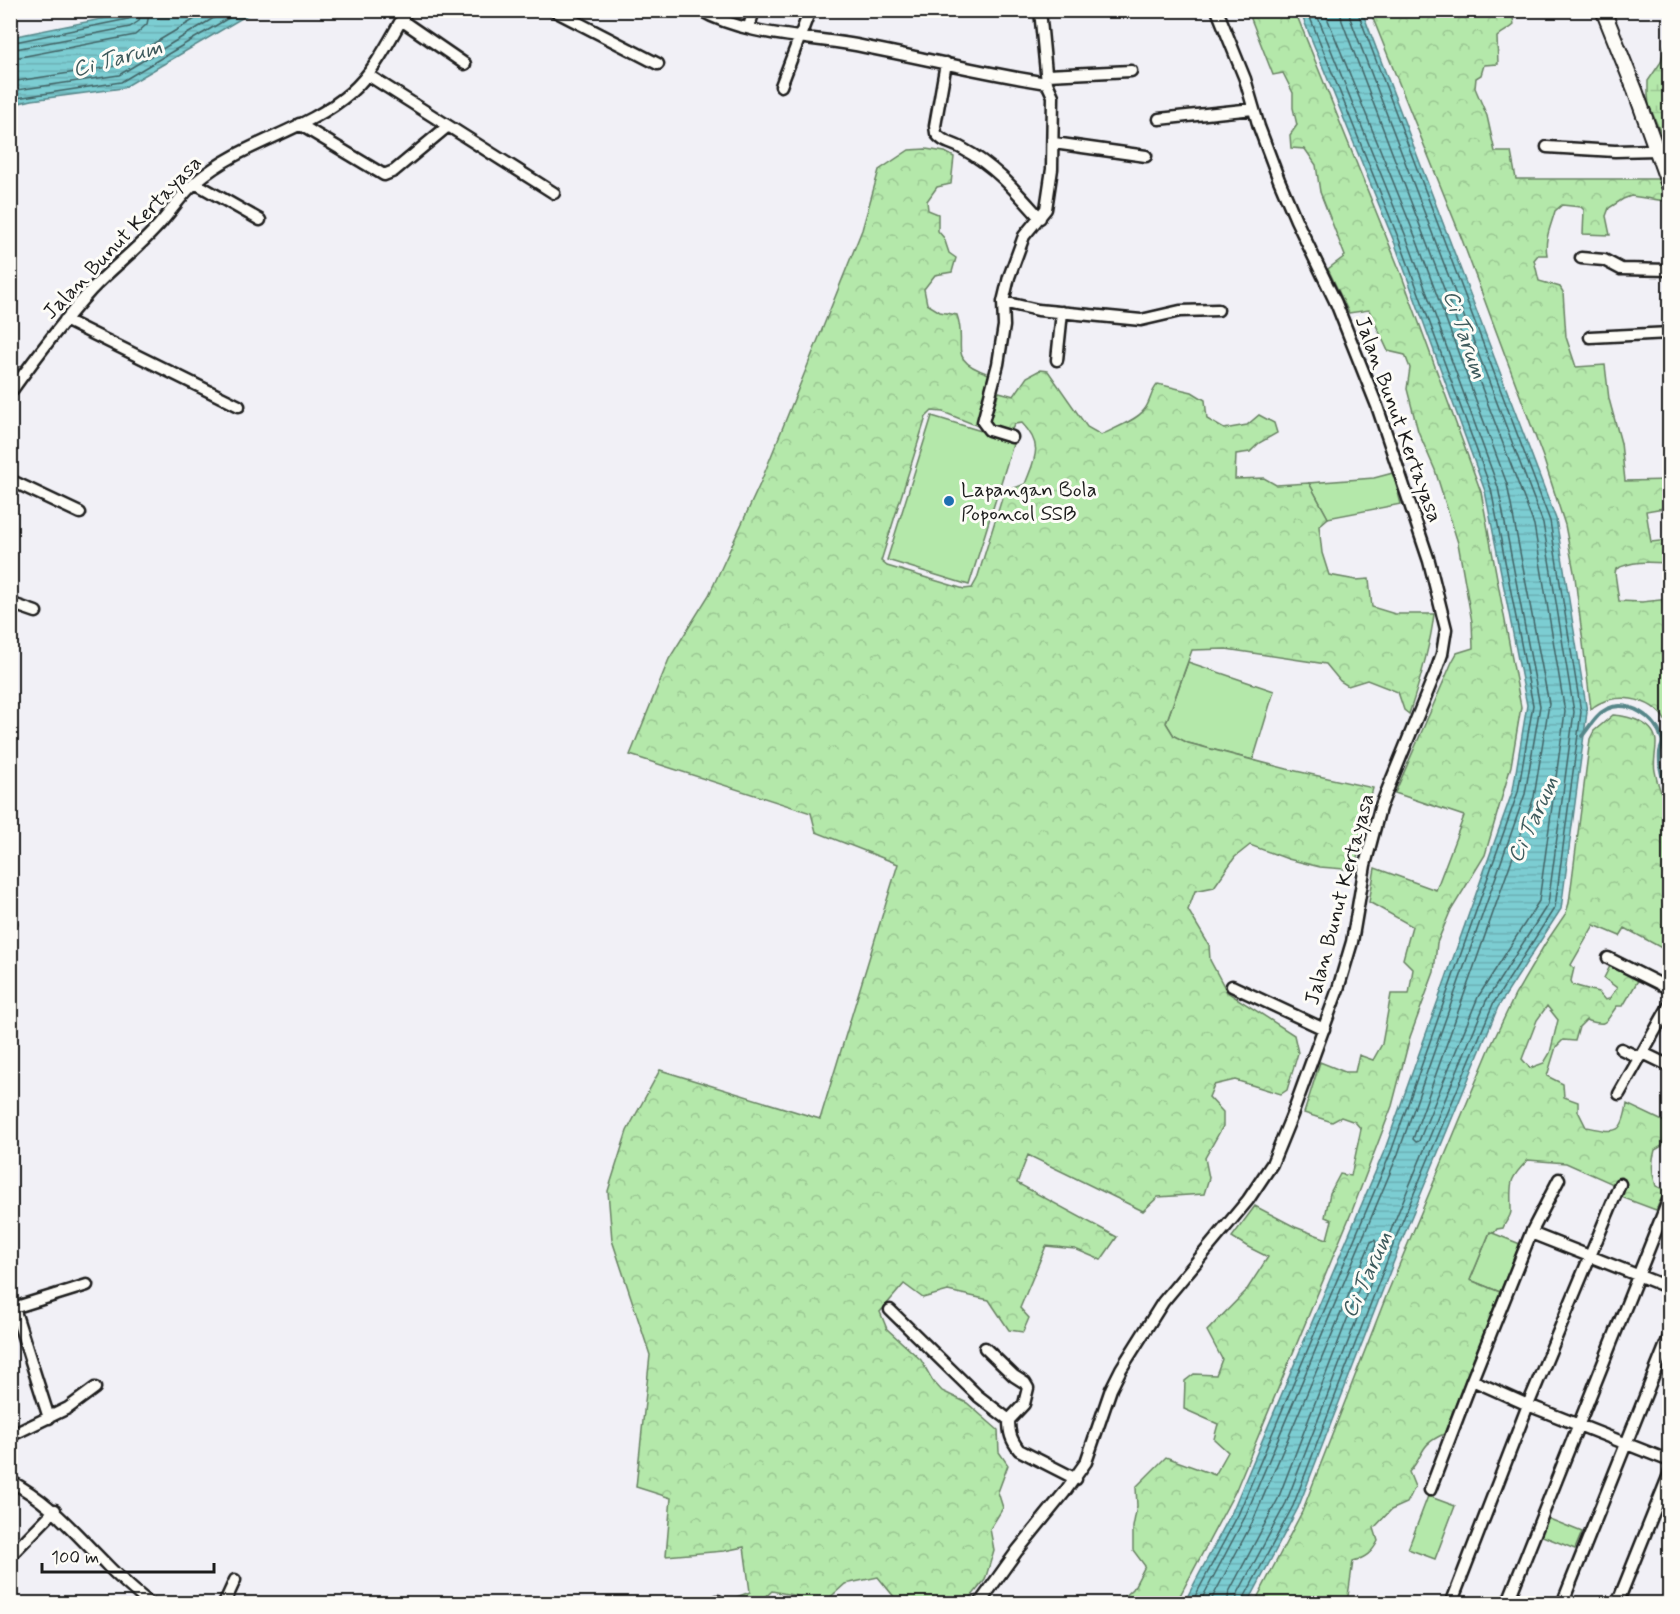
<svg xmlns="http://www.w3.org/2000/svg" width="1680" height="1614" viewBox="0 0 1680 1614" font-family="Mynerve,sans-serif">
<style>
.green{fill:#b4e8aa;stroke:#688263;stroke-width:1.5}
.forest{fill:url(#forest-crowns);stroke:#688263;stroke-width:1.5;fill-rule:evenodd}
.wetland{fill:url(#wetland-marsh);stroke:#688263;stroke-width:1.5}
.water{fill:url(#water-rules);stroke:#568689;stroke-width:1.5}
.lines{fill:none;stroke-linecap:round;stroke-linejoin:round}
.shore{stroke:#426365;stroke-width:1.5}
.stream{stroke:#568689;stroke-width:4}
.minor-casing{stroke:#1c1c1c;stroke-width:15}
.tertiary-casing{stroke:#1c1c1c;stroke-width:18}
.minor{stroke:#fdfcf7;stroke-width:10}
.tertiary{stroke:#fdfcf7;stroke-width:14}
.poi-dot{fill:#1f6fb2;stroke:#fdfcf7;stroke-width:2}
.labels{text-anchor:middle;stroke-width:6;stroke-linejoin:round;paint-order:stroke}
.street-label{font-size:21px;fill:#1c1c1c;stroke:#fdfcf7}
.poi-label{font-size:21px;fill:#1c1c1c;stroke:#fdfcf7;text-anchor:start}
.water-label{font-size:22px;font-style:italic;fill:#3e5a5c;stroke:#fdfcf7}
</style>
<defs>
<pattern id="forest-crowns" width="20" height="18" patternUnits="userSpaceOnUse" patternTransform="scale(1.5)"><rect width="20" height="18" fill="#b4e8aa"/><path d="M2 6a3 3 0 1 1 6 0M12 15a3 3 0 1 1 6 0" fill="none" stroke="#9ac692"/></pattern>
<pattern id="wetland-marsh" width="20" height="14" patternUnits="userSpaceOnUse" patternTransform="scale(1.5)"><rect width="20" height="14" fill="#b4e8aa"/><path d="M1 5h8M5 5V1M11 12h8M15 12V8" fill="none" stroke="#9ac692"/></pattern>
<pattern id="water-rules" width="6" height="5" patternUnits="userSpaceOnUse" patternTransform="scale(1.5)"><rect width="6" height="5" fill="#7ccdd2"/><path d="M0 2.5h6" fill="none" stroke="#6bafb4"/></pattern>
</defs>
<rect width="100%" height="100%" fill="#f1f0f6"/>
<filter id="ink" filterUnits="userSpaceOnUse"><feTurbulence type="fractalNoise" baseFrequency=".0167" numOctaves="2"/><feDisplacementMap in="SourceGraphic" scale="12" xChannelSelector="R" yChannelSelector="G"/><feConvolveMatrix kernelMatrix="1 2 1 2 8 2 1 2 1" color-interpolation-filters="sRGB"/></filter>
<g filter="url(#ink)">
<!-- green -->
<path class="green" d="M932 416 1014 441 969 585 887 560Z
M1393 473 1401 504 1328 518 1309 483 1374 478Z
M1188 662 1274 691 1253 760 1188 743 1174 736 1166 723Z
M1490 1232 1520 1244 1500 1292 1470 1280Z
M1428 1496 1455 1506 1435 1559 1408 1549Z
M1547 1518 1582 1532 1575 1549 1540 1535Z"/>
<!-- forest -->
<path class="forest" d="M1248 11H1295L1400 271 1481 492 1521 707 1511 766 1485 855 1450 912 1437 943 1434 972 1410 1037 1392 1106 1352 1211 1235 1492 1176 1603H1118L1133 1589 1145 1566 1133 1550V1527L1137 1506 1136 1487 1166 1457 1215 1475 1228 1452 1214 1439 1218 1424 1184 1409 1185 1381 1194 1374 1216 1375 1222 1359 1207 1331 1246 1291 1268 1257 1248 1247 1232 1237 1255 1206 1295 1227 1327 1239 1332 1220 1325 1217 1330 1193 1340 1174 1351 1176 1361 1129 1355 1122 1341 1117 1332 1122 1304 1113 1320 1062 1345 1072H1355L1359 1055 1373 1060 1382 1044 1391 994H1409L1413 969 1403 959 1412 926 1369 902 1375 868 1436 890 1464 816 1395 793 1452 662 1457 653 1473 648 1472 622 1458 543 1435 470 1418 431 1407 389 1410 368 1405 355 1388 351 1369 310 1349 313 1328 269 1345 256 1320 192 1316 165 1305 149 1291 148 1290 135 1297 125 1293 108V93L1283 73 1273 75Z
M1370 11H1512L1514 25C1509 30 1503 31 1497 37L1498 64 1484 65 1481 75 1476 78 1475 88 1487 116 1495 152H1511L1516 179H1658L1666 201 1631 196 1623 199 1609 208 1606 216 1610 235 1583 234 1584 210 1581 207 1562 205 1555 211C1551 226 1544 239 1547 255H1538L1534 260 1539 281 1560 287 1563 292 1566 337 1576 367 1605 365 1609 399 1621 443 1625 481 1669 480V507L1646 511 1651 542 1669 540V563C1651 562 1633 560 1616 569L1615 573 1619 601 1642 602 1669 599V769C1661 754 1674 738 1666 722 1653 696 1611 691 1591 709L1575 577 1565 525 1543 457 1461 237Z
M926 149 945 152 954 157 951 184 937 187 927 201 928 210 938 214V231L944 238 949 253 956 258 952 272 935 275 924 289 927 304 940 312 957 315C968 347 945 359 989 374L978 426 943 412 932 411 926 417 881 561 887 566 964 589 972 588 977 579 1004 492 1025 484C1035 458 1044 446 1022 423L1015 424 1010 432 992 427 990 419 999 392 1014 396 1027 377 1040 370 1048 371 1087 427 1101 435C1113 429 1137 420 1144 410 1151 402 1150 392 1158 384L1192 392 1205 400 1207 419 1224 429 1247 425 1259 415 1274 423 1277 433 1259 443 1250 452 1236 454 1235 479 1264 478 1276 485 1309 483 1328 518 1319 526 1322 553 1329 575 1356 580 1369 579 1372 607 1395 614H1434C1430 648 1420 681 1409 714L1404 710 1398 692 1367 680 1348 686 1340 681 1326 664 1226 649 1192 650 1166 723 1174 736 1188 743 1287 769 1373 788 1359 841 1356 870 1320 867 1288 859 1250 845 1235 857 1214 887 1195 891 1188 910 1209 945 1210 960 1227 992 1294 1035 1298 1053 1287 1090 1281 1094 1235 1080 1214 1085 1209 1097 1223 1112V1126L1205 1158 1209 1178 1204 1194 1158 1197 1143 1211 1028 1155 1017 1183 1117 1237 1101 1260 1075 1249 1046 1246 1020 1308 1029 1318 1023 1332 1009 1330 989 1300 948 1291 923 1298 904 1284 880 1312 887 1329 921 1360 933 1381 942 1391 967 1403 998 1430 999 1452 1008 1465 998 1492 1003 1508 990 1529 994 1550 985 1580 966 1603H897L895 1598 878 1577 845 1584 824 1603H798L797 1596 772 1591 759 1603H731V1599L750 1592 744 1547 724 1551 666 1556 671 1498 636 1487 650 1355 612 1240 608 1191 627 1131 660 1070 820 1119 898 864 816 832 811 813 630 755 669 659 709 595 760 484 862 230 879 170 909 150Z
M1613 715C1629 716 1656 723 1656 743 1656 753 1653 762 1655 771 1657 784 1662 796 1669 806V952L1625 928 1620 936 1594 925 1571 965 1574 968 1571 981 1573 985 1598 992 1605 1000 1609 999 1617 988 1604 978 1611 964 1640 977 1623 1006H1617C1604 1023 1609 1027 1586 1020L1579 1027 1575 1041 1563 1040 1556 1047 1547 1076 1563 1084 1564 1097 1578 1102V1111L1586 1127C1615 1132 1622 1137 1627 1104L1669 1124 1662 1146 1655 1150C1651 1163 1652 1173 1656 1186L1665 1190 1656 1210 1621 1197 1611 1183 1566 1163 1528 1160C1507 1181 1511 1183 1511 1211 1511 1217 1505 1222 1503 1228L1497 1229 1494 1233 1490 1232 1470 1280 1500 1292 1444 1434C1417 1446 1426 1454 1409 1472L1415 1487 1407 1503 1391 1510 1374 1528 1378 1541C1372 1553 1365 1558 1353 1561L1348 1596 1343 1603 1254 1604 1302 1512 1387 1294 1489 1050 1515 995 1545 944 1566 913 1569 903 1590 739 1594 731ZM1547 1006 1558 1020 1550 1053 1544 1063 1530 1068 1522 1059 1537 1020Z"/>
<!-- wetland -->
<path class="wetland" d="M1669 44V141H1664L1649 105 1648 95V81L1661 62 1665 45Z"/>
<!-- water -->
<path class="water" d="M141 11H254L123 88 32 100 11 105V37Z
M1300 11H1362L1556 519 1587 712 1561 909 1498 1007 1406 1230 1298 1508 1248 1603H1184L1232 1512 1385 1149 1513 790 1527 705 1485 491 1395 244Z"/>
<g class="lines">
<!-- shore -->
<path class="shore" d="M1324 10 1415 236 1507 484 1549 704 1534 797 1413 1139 1416 1142 1419 1141 1478 997 1539 901 1565 712 1534 525 1342 21 1340 10
M10 43 128 19 133 16 134 10
M10 50 130 27 139 21 141 10
M10 59 135 35 147 24 150 10
M10 82 116 66 210 10
M10 91 119 75 227 10
M10 99 121 82 242 10
M1191 1604 1238 1515 1391 1152 1518 792 1533 705 1491 489 1400 242 1307 10
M1199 1604 1245 1517 1398 1154 1525 794 1540 706 1498 487 1407 239 1315 10
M1209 1604 1253 1521 1371 1242 1375 1240 1376 1244 1278 1499 1229 1592 1227 1604
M1236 1604 1237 1595 1286 1503 1393 1225 1486 1001 1548 904 1574 712 1543 523 1350 18 1349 10
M1243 1604 1244 1598 1293 1506 1400 1227 1493 1004 1555 907 1581 712 1550 521 1357 10"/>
<!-- stream -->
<path class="stream" d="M1582 736C1589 728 1596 714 1607 709 1629 699 1656 718 1662 739 1664 744 1661 746 1660 752 1659 766 1662 781 1670 792"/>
<!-- minor casing -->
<g class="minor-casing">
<path id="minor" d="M553 10 658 64
M700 10C743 35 802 36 850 44 916 56 981 73 1047 83
M401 20 465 64
M749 27 754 10
M946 63 935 126 936 133C942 143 954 143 963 149 995 166 1016 191 1040 218
M368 75 554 193
M1047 75 1131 71
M781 86 810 10
M1159 119 1253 109
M299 124 384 175 394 171 448 126
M1054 143 1146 156
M1547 147 1615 151 1657 150
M195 183 260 220
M1581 258 1604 260 1621 269 1670 270
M1003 302 1038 310 1141 320 1180 311 1218 310
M65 320 239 406
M1590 337 1670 333
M1057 360 1062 312
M10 393C36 357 63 321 92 289 112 268 136 250 155 229 170 214 181 194 197 181 242 142 305 132 350 93 376 70 390 39 407 10
M1012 437 989 430 983 422 998 364 1004 326 1003 302 1009 277 1024 236 1046 209 1052 169 1053 96 1047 83 1040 10
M10 480 80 513
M10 603 36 612
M10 923H11
M1608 958 1670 989
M1232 986 1324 1029
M1621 1049 1640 1058
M1643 1053 1670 1066
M1619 1094 1670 1004
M1531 1233 1670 1288
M14 1308 49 1418
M10 1309 87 1285
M890 1310 978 1396 1009 1420
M985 1348 1014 1376 1025 1383 1028 1388 1024 1404 1009 1420C1009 1433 1011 1440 1019 1450L1076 1479
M1472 1380 1528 1405 1670 1461
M10 1436 68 1408 95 1388
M10 1481C49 1501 75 1533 105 1563 119 1578 134 1590 150 1604
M1430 1490 1472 1380 1531 1233 1559 1179
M10 1556 55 1510
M718 1601V1604
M224 1604 235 1580
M979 1604 1017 1551 1064 1493 1086 1462 1111 1389 1121 1369 1163 1302 1248 1200 1272 1164 1292 1115 1338 989 1352 942 1365 865 1380 808 1436 671 1442 654 1446 629 1429 561 1377 406 1336 303 1296 220 1279 180 1259 127 1245 79 1217 10
M1451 1604 1528 1405 1620 1184
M1507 1604 1668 1201
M1562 1604 1670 1334
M1617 1604 1670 1472"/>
</g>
<!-- tertiary casing -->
<g class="tertiary-casing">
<path id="tertiary" d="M1603 10 1635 90 1670 188"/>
</g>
<!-- minor -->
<use href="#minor" class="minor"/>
<!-- tertiary -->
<use href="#tertiary" class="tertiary"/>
</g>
</g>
<!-- markers -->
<circle class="poi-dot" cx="949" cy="501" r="6"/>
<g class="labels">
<!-- street labels -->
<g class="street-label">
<text transform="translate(122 237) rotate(-46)" y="7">Jalan Bunut Kertayasa</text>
<text transform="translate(1399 419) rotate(70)" y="7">Jalan Bunut Kertayasa</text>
<text transform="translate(1339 899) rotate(-75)" y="7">Jalan Bunut Kertayasa</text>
</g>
<!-- poi labels -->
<g class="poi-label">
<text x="961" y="496">Lapangan Bola<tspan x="961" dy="24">Poponcol SSB</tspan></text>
</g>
<!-- water labels -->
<g class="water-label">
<text transform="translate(117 57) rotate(-15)" y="8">Ci Tarum</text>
<text transform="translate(1466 334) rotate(71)" y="8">Ci Tarum</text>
<text transform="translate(1532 819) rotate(-65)" y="8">Ci Tarum</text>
<text transform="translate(1366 1274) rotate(-65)" y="8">Ci Tarum</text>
</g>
</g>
<!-- margin -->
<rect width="1680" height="1614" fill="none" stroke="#fdfcf7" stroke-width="36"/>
<rect x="18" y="18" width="1644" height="1578" fill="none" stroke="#1c1c1c" stroke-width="2" filter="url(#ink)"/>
<!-- scale -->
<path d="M42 1563v9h172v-9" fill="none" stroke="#1c1c1c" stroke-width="3"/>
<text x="51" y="1563" font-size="18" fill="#1c1c1c" stroke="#fdfcf7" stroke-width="4.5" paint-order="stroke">100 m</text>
</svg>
